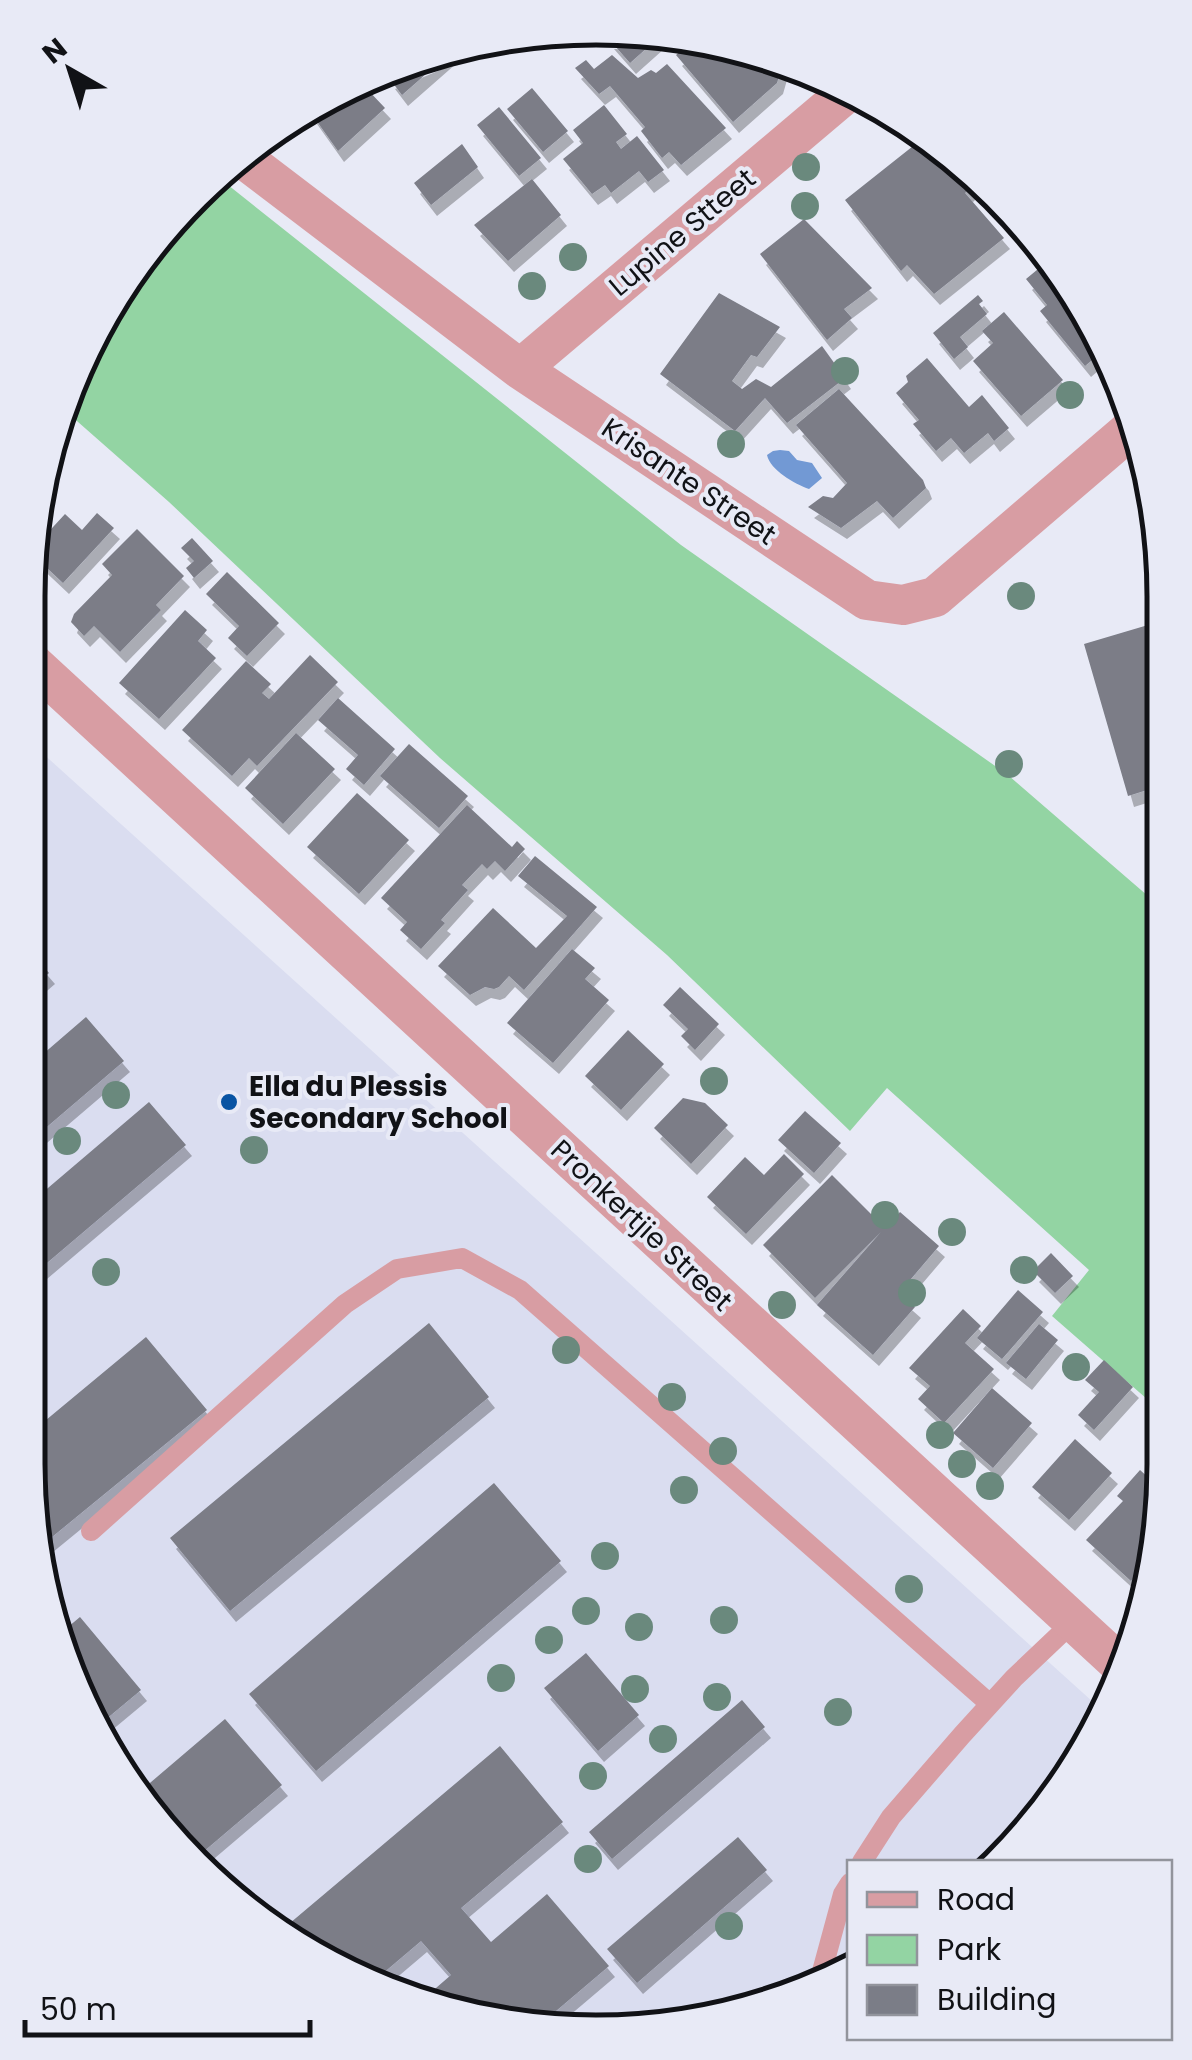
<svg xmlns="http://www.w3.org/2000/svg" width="1192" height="2060" viewBox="0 0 1192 2060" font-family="Poppins,sans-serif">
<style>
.built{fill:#daddf0}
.green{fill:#93d4a3}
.water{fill:#7299d4}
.building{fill:#7b7d87;filter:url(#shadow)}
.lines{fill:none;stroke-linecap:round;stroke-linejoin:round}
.service{stroke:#d89da3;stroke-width:20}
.minor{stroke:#d89da3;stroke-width:40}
.tree{fill:#6a897d}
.poi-dot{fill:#0954a3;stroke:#e8eaf6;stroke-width:4}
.labels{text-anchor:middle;stroke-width:8;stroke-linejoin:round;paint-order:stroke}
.street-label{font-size:28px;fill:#111216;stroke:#e8eaf6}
.poi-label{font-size:28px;font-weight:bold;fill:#111216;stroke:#e8eaf6;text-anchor:start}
.rim{fill:none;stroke:#111216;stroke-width:5}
</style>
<defs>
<filter id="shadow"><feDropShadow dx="6" dy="11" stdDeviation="0" flood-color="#0004"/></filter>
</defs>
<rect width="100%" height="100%" fill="#e8eaf6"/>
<!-- built -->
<path class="built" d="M29 741 1103 1711 1069 1779 996 1862H850L849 1967 813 1989 633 2031 448 2013 280 1936 145 1810 57 1646 28 1464Z"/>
<!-- green -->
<path class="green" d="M223 181 681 545 1008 775 1163 909V1413L1052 1316 1089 1270 887 1088 850 1131 667 955 440 758 169 502 61 407 123 281Z"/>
<!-- water -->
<path class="water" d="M780 450 789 451 797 460 812 463 822 478 809 489C795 484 770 470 767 455L773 451Z"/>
<!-- building -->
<path class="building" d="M608 38H658L630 63Z
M696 38H706L781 69 777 83 733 122 676 55Z
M451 52 402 95 389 78Z
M612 55 638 78 651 70 656 73 667 64 726 128 681 165 669 152 662 158 641 131 645 127 610 86 599 94 575 68 586 60 594 69Z
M366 88 385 108 338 151 311 113Z
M532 88 568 131 543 152 507 109Z
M604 105 627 134 616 142 621 149 637 136 664 170 648 182 639 171 611 193 605 185 592 194 563 159 583 143 573 130Z
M499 107 541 158 519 176 477 125Z
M927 135 979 179 965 193 1004 238 934 294 907 265 901 271 845 200Z
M462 144 478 167 431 205 414 183Z
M532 179 561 215 508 261 474 225Z
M804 219 872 288 844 309 852 318 827 340 760 254Z
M1049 260 1088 311 1105 349 1085 366 1040 311 1047 305 1026 279Z
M719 293 780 327 757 357 751 355 732 381 742 389 756 379 771 387 822 346 845 378 787 423 765 398 735 431 660 374Z
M978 295 983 301 979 304 987 314 960 337 968 347 954 359 933 333Z
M1004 312 1063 380 1021 416 973 361 993 343 982 331Z
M927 358 969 407 982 395 1009 428 994 441 988 433 964 453 951 438 936 451 913 424 919 420 896 393 908 382 906 376Z
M839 389 923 480 926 488 893 518 877 501 841 528 808 507 823 496 833 498 847 483 796 425Z
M97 513 114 528 63 583 30 552 65 514 82 530Z
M137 529 184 576 156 605 161 610 120 652 94 626 84 636 71 622 74 614 112 575 102 564Z
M192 538 213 561 194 578 186 568 194 561 181 548Z
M227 572 279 623 247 656 228 638 239 626 206 594Z
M185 610 207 630 198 641 216 658 159 719 119 683Z
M1148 625 1163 677V785L1128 796 1084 644Z
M310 655 338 682 257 766 249 758 232 776 182 730 246 661 271 684 262 693 269 699Z
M338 698 395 749 364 785 346 769 358 755 318 720Z
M296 733 335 769 283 824 245 788Z
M409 744 468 796 439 828 380 776Z
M357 793 409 840 359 894 307 847Z
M467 805 512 847 517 841 525 849 505 871 495 861 487 869 482 864 462 885 468 890 441 920 445 923 421 949 400 930 407 922 381 898Z
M535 856 597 907 524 990 509 976 499 987 494 989 485 987 470 995 438 966 493 908 536 948 567 916 518 876Z
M28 949 49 973 28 991Z
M572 949 595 968 585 979 609 1000 553 1063 507 1023Z
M680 987 719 1024 695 1050 681 1036 688 1029 663 1005Z
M86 1017 124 1061 28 1143V1067Z
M628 1030 664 1064 621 1110 585 1076Z
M683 1098 705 1103 728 1125 691 1164 654 1128Z
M149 1102 186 1145 28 1279V1205Z
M805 1111 841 1143 814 1173 778 1140Z
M784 1154 804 1174 746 1234 707 1197 745 1157 764 1175Z
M832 1175 885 1228 900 1212 939 1246 899 1293 915 1307 873 1355 817 1305 881 1232 815 1298 763 1245Z
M1051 1253 1073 1276 1055 1293 1033 1271Z
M1018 1290 1043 1312 1002 1359 977 1338Z
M963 1309 981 1326 965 1343 994 1369 944 1423 918 1399 930 1386 909 1368Z
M429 1323 489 1397 230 1611 170 1538Z
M1039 1324 1058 1340 1026 1379 1006 1363Z
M146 1337 207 1410 41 1546 27 1464 28 1435Z
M1104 1360 1133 1387 1094 1430 1078 1415 1099 1392 1085 1380Z
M992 1388 1032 1423 993 1468 953 1433Z
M1075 1439 1112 1473 1069 1520 1032 1487Z
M1140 1470 1163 1491V1502L1152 1559 1131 1581 1086 1540 1123 1501 1117 1496Z
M494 1483 561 1561 316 1771 249 1694Z
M1146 1589 1144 1597 1140 1617 1130 1607Z
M80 1617 141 1690 99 1725 57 1646 56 1637Z
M586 1653 639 1715 598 1751 544 1688Z
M742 1700 765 1727 612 1859 589 1832Z
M225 1719 282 1785 196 1858 145 1810 137 1794Z
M500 1746 563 1822 461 1908 491 1942 547 1894 609 1966 543 2022 448 2013 421 2001 451 1975 421 1941 375 1980 277 1934Z
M738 1837 767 1870 637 1983 607 1949Z"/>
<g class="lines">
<!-- service -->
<path class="service" d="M91 1531 345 1304 397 1269 462 1258 520 1290 990 1704
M862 1862 891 1817 962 1735 1014 1678 1073 1622
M818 1986 843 1894 850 1883"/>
<!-- minor -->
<path class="minor" d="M244 159 520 369 867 600 903 605 935 597 1137 424
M520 369 844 95
M29 660 1124 1668"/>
</g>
<!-- trees -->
<g class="tree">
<circle cx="806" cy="167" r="14"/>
<circle cx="805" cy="206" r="14"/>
<circle cx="573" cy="257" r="14"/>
<circle cx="532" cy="286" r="14"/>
<circle cx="845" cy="371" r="14"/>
<circle cx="1070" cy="395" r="14"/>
<circle cx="731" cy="444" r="14"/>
<circle cx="1021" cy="596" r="14"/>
<circle cx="1009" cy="764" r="14"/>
<circle cx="714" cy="1081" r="14"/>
<circle cx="116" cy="1095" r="14"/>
<circle cx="67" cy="1141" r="14"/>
<circle cx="254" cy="1150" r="14"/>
<circle cx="885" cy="1215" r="14"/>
<circle cx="952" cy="1232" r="14"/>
<circle cx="1024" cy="1270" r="14"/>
<circle cx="106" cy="1272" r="14"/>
<circle cx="912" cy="1293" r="14"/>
<circle cx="782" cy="1305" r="14"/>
<circle cx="566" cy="1350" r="14"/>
<circle cx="1076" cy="1367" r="14"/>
<circle cx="672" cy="1397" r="14"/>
<circle cx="940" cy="1435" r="14"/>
<circle cx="723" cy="1451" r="14"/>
<circle cx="962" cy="1464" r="14"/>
<circle cx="990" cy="1486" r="14"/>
<circle cx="684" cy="1490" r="14"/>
<circle cx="605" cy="1556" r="14"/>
<circle cx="909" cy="1589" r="14"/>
<circle cx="586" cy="1611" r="14"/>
<circle cx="724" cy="1620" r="14"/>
<circle cx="639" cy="1627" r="14"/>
<circle cx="549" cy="1640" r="14"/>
<circle cx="501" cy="1678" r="14"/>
<circle cx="635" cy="1689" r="14"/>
<circle cx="717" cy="1697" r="14"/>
<circle cx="838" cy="1712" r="14"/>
<circle cx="663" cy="1739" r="14"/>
<circle cx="593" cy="1776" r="14"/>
<circle cx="588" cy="1859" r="14"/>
<circle cx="729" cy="1926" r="14"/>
</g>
<!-- markers -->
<circle class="poi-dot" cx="229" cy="1102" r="10"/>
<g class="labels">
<!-- street labels -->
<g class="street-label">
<text transform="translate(682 232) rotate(-40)" y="10">Lupine Stteet</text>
<text transform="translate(689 481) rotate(34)" y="10">Krisante Street</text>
<text transform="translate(642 1225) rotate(43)" y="10">Pronkertjie Street</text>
</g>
<!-- poi labels -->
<g class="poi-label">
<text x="249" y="1096">Ella du Plessis<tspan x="249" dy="32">Secondary School</tspan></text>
</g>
</g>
<!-- crop -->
<path d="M0 0H1192V2060H0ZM596 45H596A551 551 0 0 1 1147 596V1464A551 551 0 0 1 596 2015H596A551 551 0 0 1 45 1464V596A551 551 0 0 1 596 45Z" fill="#e8eaf6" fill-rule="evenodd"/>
<path class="rim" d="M596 45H596A551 551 0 0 1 1147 596V1464A551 551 0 0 1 596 2015H596A551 551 0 0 1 45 1464V596A551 551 0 0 1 596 45Z"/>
<!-- legend -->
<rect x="847" y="1860" width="325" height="180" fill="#e8eaf6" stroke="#92949c" stroke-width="2.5"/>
<rect x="867" y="1892" width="50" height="15" fill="#d89da3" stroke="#92949c" stroke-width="2.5"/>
<text x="937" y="1910" font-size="30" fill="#111216">Road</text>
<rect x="867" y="1935" width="50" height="30" fill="#93d4a3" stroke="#92949c" stroke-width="2.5"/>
<text x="937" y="1960" font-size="30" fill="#111216">Park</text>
<rect x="867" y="1985" width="50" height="30" fill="#7b7d87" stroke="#92949c" stroke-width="2.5"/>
<text x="937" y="2010" font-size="30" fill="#111216">Building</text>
<!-- north arrow -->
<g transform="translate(70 70) rotate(321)" stroke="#e8eaf6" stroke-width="8" paint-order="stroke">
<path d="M0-8L18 38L0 25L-18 38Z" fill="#111216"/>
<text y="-15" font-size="28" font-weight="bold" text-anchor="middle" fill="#111216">N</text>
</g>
<!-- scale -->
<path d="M25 2020v15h285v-15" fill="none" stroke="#111216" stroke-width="5"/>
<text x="40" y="2020" font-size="30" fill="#111216" stroke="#e8eaf6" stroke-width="8" paint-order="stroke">50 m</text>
</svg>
